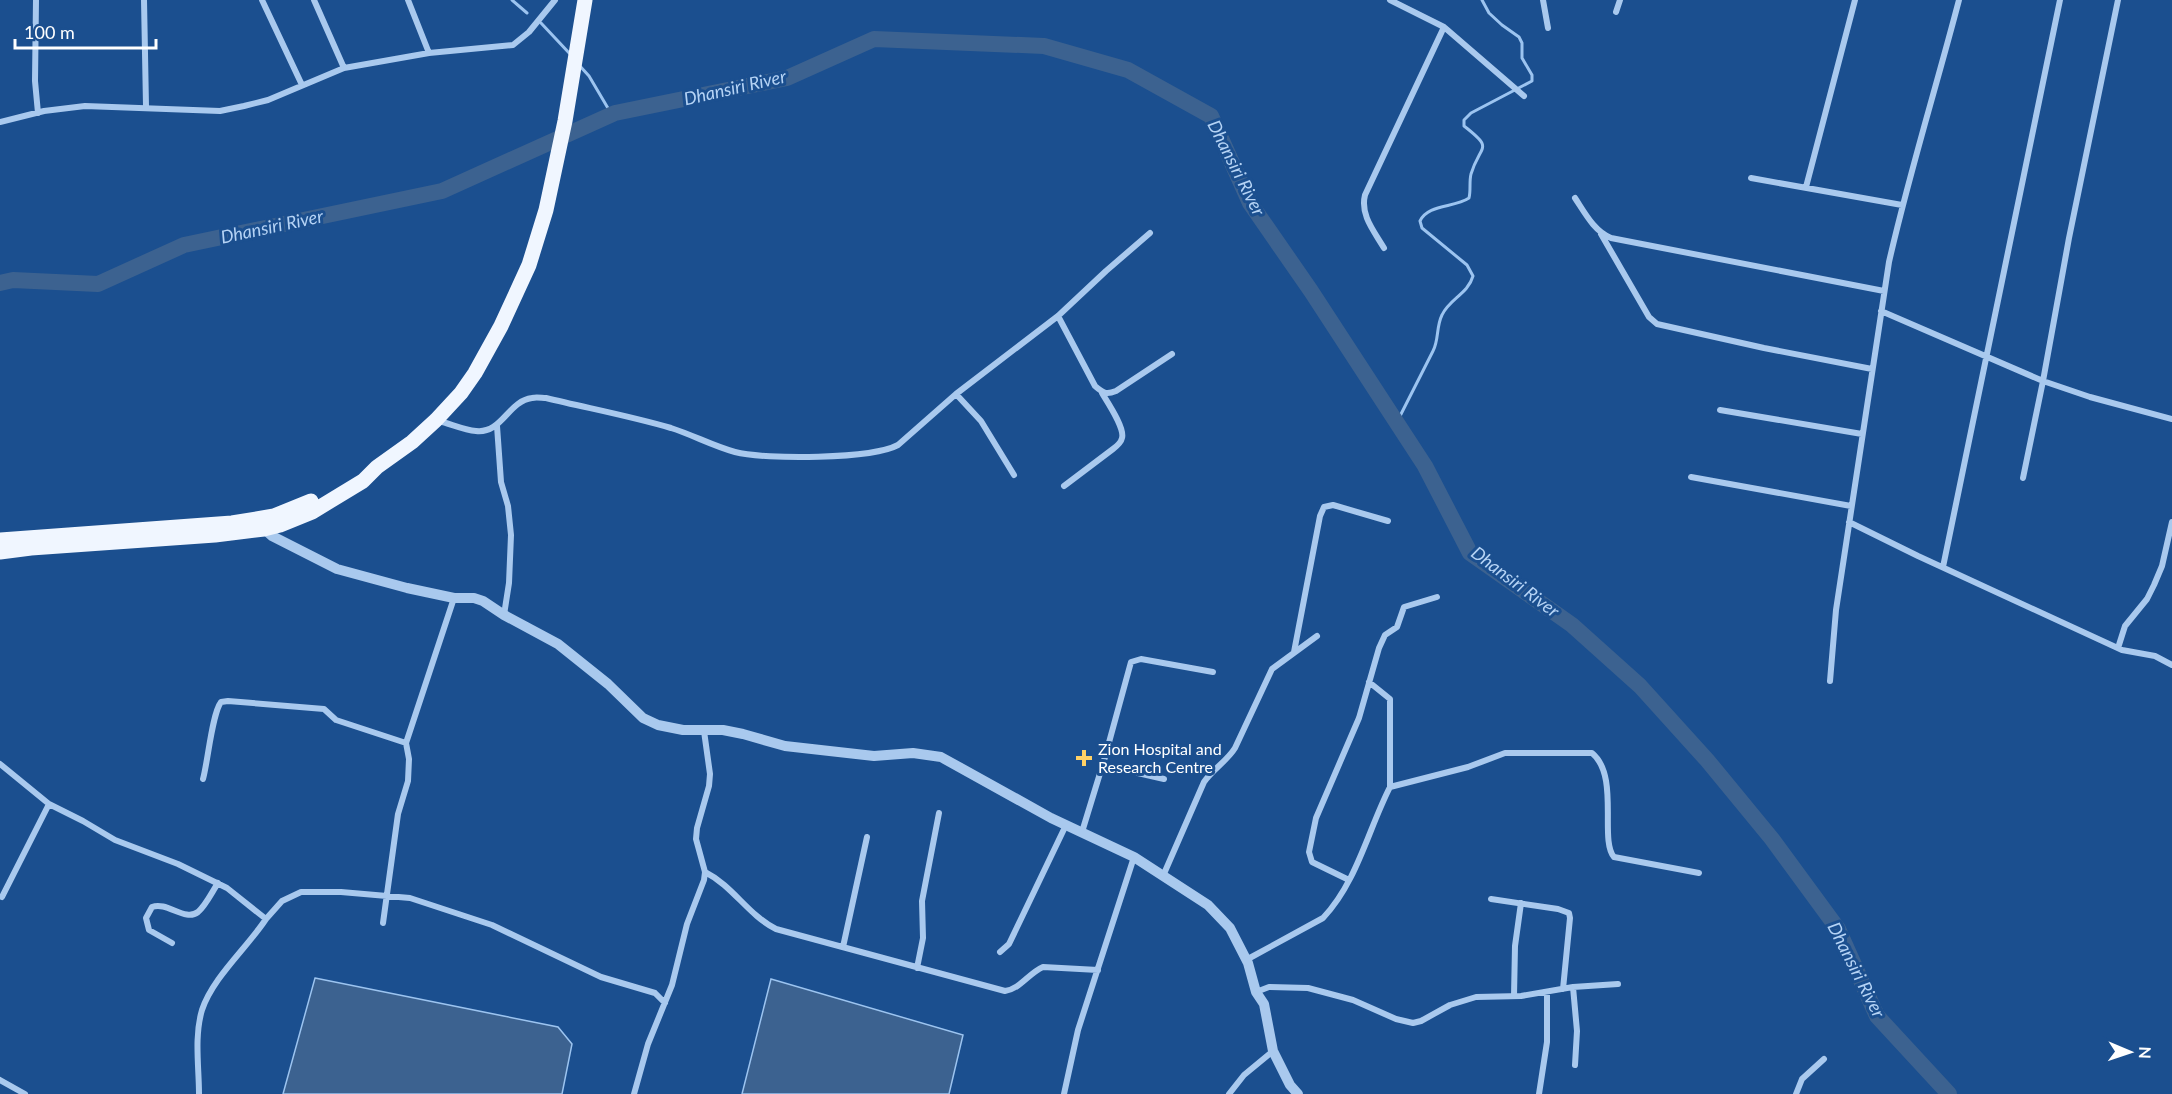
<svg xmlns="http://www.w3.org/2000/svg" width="2172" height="1094" viewBox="0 0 2172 1094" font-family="Lato,sans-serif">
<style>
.water{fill:#3c6290;stroke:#9cc4f0;stroke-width:1.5}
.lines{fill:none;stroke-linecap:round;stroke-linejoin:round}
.stream{stroke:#9cc4f0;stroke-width:3}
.river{stroke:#3c6290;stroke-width:16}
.minor{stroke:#a9c9ee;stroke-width:6}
.tertiary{stroke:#a9c9ee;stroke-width:10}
.primary{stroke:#f0f6ff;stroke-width:15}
.poi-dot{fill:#ffd166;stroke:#1b4f8f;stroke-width:2}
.labels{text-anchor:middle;stroke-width:6;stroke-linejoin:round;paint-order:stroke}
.poi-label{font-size:16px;fill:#fff;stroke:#1b4f8f;text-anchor:start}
.water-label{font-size:18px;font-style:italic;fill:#b5d3f5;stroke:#1b4f8f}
</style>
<rect width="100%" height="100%" fill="#1b4f8f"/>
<!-- water -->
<path class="water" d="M315 978 558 1027 572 1044 562 1094H283Z
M771 979 963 1035 949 1094H742Z"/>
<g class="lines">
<!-- stream -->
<path class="stream" d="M512 0 527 13
M541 23 571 55
M579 65 589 76 612 115
M1397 422C1409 398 1421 375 1433 351 1439 340 1436 327 1442 315 1449 299 1468 294 1473 276L1467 265 1422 228 1420 221C1428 204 1454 208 1469 198 1471 190 1469 182 1471 174 1480 144 1495 150 1464 126V120L1471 113 1532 81V75L1522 58V43L1519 37 1502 25 1489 13 1482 0"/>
<!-- river -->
<path class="river" d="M0 283 13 280 98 284 184 245 442 191 615 113 787 78 874 39 1044 46 1128 70 1211 116 1250 203 1311 291 1425 466 1470 553 1572 625 1640 686 1707 760 1772 839 1838 929 1877 1016 1949 1094"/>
<!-- minor -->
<path class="minor" d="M36 0 35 81 38 113
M144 0 146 106
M262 0 302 85
M314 0 344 68
M408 0 429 53
M1390 0 1444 27 1524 96
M1543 0 1548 28
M1616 12 1620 0
M0 122 44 111 85 106 220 111 244 106 268 100 344 68 429 53 513 45 529 32 555 0
M1751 178 1902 205
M1806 187 1855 0
M1575 198C1585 213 1594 231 1611 238L1884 291
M1601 234 1649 317 1657 324 1764 348 1872 369
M1384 248C1374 231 1360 215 1365 195L1444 27
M1881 311 2043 381 2069 238 2118 0
M1058 316 1095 386C1103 393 1106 395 1116 391L1172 354
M956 394 981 421 1014 475
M1720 410 1862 434
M439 421C451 424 464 430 476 431 502 434 508 401 532 398 536 397 542 398 546 398 587 408 630 416 671 428 693 435 713 446 735 452 766 460 872 459 898 445L956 394 1058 316 1106 271 1150 233
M497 426 501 482 508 506 511 535 509 583 504 615
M1691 477 1851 506
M2023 478 2043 381 2090 397 2172 419
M1064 486 1113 449C1117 446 1121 443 1122 438 1125 428 1108 403 1102 393
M1849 522 1918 556 2122 650 2155 656 2172 665
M1943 567 2060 0
M2118 648 2125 626 2147 599 2154 585 2162 566 2172 522
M1294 652 1320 516 1324 507 1333 505 1388 521
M1830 681 1836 610 1889 262C1909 174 1936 88 1959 0
M1369 682 1390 699V787
M0 764 49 804 83 821 115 840 178 864 227 888 266 919C247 948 213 977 202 1010 194 1037 199 1067 199 1094
M1103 765 1164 779
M203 779C208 761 212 714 221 702L228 701 324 709 336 720 406 743
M1082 832 1105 757 1131 662 1141 659 1213 672
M705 872C733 886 748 915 776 929L1005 991C1020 989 1029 973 1043 967L1098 970
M1163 876 1204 782C1213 769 1227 761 1235 748L1272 669 1317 636
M1349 880 1312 862 1309 852 1316 818 1359 718 1379 648 1385 635 1397 627 1404 607 1437 597
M2 897 49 804
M1491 899 1558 909 1569 913 1570 918 1563 989
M266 919 282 901 301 892H341L410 898 492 925 601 977 655 993 665 1003
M383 923 398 814 408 781 409 759 406 743 454 598
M172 943 149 930 146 918 152 907C167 901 185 922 198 912 206 905 212 892 218 883
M843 947 867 837
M1000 952 1009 944 1066 825
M1246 960 1323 918C1357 882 1368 830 1390 787L1468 767 1505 753H1592C1620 776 1599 840 1614 857L1699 873
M917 968 923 938 922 901 939 813
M1573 987 1577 1031 1575 1065
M1256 992 1269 987 1308 988 1353 1000 1396 1019 1413 1023 1421 1021 1450 1005 1476 997 1521 996 1573 987 1618 984
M1514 996 1515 946 1521 903
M0 1080 25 1094
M634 1094 648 1044 672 985 687 924 704 880 705 872 696 839 697 828 709 786 710 774 704 731
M1064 1094 1078 1030 1134 857
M1229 1094 1244 1075 1273 1051
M1539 1094 1547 1042V993
M1796 1094 1802 1079 1824 1059"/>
<!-- tertiary -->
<path class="tertiary" d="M261 526 272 536 337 569 407 588 454 598H474L483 601 504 615 558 644 608 684 643 718 658 725 683 730H723L743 734 785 746 874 756 913 753 941 757 1051 818 1134 857 1208 905 1230 928 1248 963 1256 992 1264 1004 1273 1051 1290 1085 1298 1094"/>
<!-- primary -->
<path class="primary" d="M0 540 232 523 274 516 311 501
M0 552 31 548 215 535 264 529 280 525 312 512 363 481 377 467 412 442 436 420 461 393 475 373 501 326 529 265 546 210 565 121 585 0"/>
</g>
<!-- markers -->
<path class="poi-dot" d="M1081 749h6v6h6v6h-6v6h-6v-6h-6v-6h6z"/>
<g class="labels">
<!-- poi labels -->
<g class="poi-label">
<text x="1098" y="755">Zion Hospital and<tspan x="1098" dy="18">Research Centre</tspan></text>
</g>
<!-- water labels -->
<g class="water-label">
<text transform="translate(735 88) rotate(-13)" y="6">Dhansiri River</text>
<text transform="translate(1236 168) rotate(63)" y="6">Dhansiri River</text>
<text transform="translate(272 227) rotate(-12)" y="6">Dhansiri River</text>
<text transform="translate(1515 582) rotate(37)" y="6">Dhansiri River</text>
<text transform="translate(1856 970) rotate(63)" y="6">Dhansiri River</text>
</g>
</g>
<!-- north arrow -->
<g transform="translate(2130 1052) rotate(92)" stroke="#1b4f8f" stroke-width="4.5" paint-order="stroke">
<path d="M0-4.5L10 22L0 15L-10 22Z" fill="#ffffff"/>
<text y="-9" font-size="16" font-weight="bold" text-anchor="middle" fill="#ffffff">N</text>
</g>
<!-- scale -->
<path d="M15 39v9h141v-9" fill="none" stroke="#ffffff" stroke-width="3"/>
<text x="24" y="39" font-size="18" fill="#ffffff" stroke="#1b4f8f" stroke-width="4.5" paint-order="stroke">100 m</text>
</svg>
